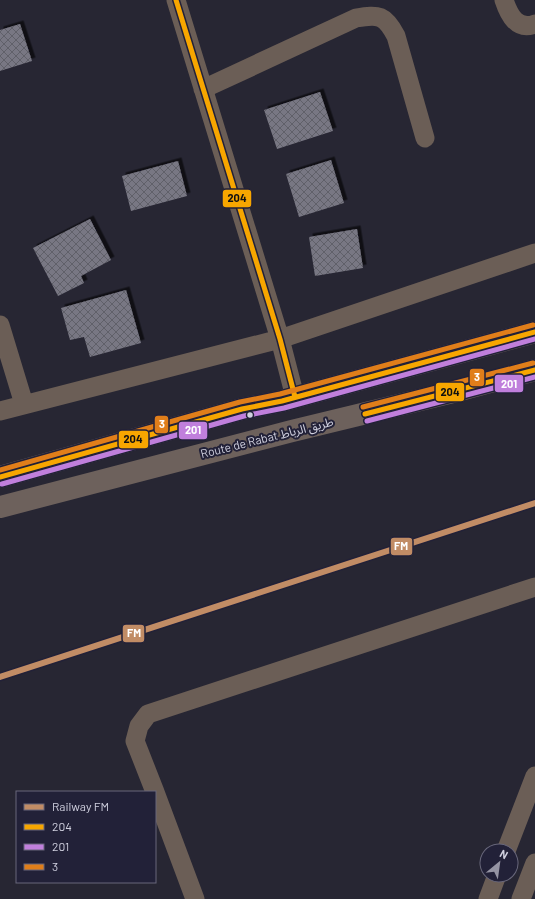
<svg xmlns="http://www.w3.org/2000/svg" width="535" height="899" viewBox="0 0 535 899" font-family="Barlow,'Noto Sans Arabic',sans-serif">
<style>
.building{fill:url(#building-cross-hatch);filter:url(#shadow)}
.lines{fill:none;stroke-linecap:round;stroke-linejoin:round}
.minor{stroke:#6b5e56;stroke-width:19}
.primary{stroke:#6d615c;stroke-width:22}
.bus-1-casing{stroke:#222138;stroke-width:8}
.bus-2-casing{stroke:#222138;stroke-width:8}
.bus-3-casing{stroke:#222138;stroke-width:8}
.bus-1{stroke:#f7a600;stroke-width:5}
.bus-2{stroke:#c07fdc;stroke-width:5}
.bus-3{stroke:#e07e1a;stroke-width:5}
.rail-1-casing{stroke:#222138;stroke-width:9}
.rail-1{stroke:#c18c65;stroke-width:6}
.bus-dot{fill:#d0d0df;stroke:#222138;stroke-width:1.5}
.labels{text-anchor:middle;stroke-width:4;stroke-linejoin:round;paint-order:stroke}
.street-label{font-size:12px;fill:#d0d0df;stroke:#222138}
.line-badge{stroke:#222138;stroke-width:1.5}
.badge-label{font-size:11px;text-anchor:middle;font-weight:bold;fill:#fff}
.pale-badge-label{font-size:11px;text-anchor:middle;font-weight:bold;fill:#111}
</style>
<defs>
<pattern id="building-cross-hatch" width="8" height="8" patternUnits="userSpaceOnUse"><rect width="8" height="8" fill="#787783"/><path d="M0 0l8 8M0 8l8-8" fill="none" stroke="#616069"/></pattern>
<filter id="shadow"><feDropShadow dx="3.5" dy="-3.5" stdDeviation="0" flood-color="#0009"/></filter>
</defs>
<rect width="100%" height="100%" fill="#272633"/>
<!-- building -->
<path class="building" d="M20 24 32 61 0 71V30Z
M320 92 333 131 277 149 264 110Z
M331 160 344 203 299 217 286 174Z
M178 161 187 196 131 211 122 176Z
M90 219 111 260 81 276 84 283 58 296 33 248Z
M357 229 363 268 315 276 309 237Z
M126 290 141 343 90 357 84 337 70 340 61 308Z"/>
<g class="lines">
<!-- minor -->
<path class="minor" d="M176 0 280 339 295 397
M504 0C509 15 517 31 535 24
M203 89 356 18C379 14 385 15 396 36L425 138
M0 325 24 404
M0 411 280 339 535 253
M155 792 135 741 139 726 148 714 535 587
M155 792 195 899
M506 851 535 776
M488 899 497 875
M521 899 535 863"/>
<!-- primary -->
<path class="primary" d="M0 477 242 409 282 401 535 332
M0 507 292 431 457 391 535 370"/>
<!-- bus-1 casing -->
<g class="bus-1-casing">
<path id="bus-1" d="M176 0 280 339 295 397
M365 414 535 370
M0 477 242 409 282 401 535 332"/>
</g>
<!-- bus-2 casing -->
<g class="bus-2-casing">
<path id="bus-2" d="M367 421 535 377
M2 484 244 416 284 408 535 339"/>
</g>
<!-- bus-3 casing -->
<g class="bus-3-casing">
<path id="bus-3" d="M363 407 533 363
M0 470 240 402 280 394 533 325"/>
</g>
<!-- bus-1 -->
<use href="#bus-1" class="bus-1"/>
<!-- bus-2 -->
<use href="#bus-2" class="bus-2"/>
<!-- bus-3 -->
<use href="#bus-3" class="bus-3"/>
<!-- rail-1 casing -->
<g class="rail-1-casing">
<path id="rail-1" d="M0 677 535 503"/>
</g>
<!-- rail-1 -->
<use href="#rail-1" class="rail-1"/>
</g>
<!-- markers -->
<circle class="bus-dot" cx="250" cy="415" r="3.5"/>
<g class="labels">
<!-- street labels -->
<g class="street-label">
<text transform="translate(267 438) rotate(-14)" y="4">Route de Rabat طريق الرباط</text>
</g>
</g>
<g class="line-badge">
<rect x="222" y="189" width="30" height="19" rx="4" fill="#f7a600"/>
<rect x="469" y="368" width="16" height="19" rx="4" fill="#e07e1a"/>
<rect x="494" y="374" width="30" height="19" rx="4" fill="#c07fdc"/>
<rect x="435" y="382" width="30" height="20" rx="4" fill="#f7a600"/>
<rect x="154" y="415" width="15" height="19" rx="4" fill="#e07e1a"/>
<rect x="178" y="421" width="30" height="19" rx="4" fill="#c07fdc"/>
<rect x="118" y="430" width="31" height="19" rx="4" fill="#f7a600"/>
<rect x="390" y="537" width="23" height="19" rx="4" fill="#c18c65"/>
<rect x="122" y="624" width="23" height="19" rx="4" fill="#c18c65"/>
</g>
<g class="badge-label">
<text x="477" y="381">3</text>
<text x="509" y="388">201</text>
<text x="162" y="428">3</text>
<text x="193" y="434">201</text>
<text x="401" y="550">FM</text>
<text x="134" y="637">FM</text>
</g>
<g class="pale-badge-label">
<text x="237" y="202">204</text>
<text x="450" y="396">204</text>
<text x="133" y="443">204</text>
</g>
<!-- legend -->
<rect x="16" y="791" width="140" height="92" fill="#222138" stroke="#68677b"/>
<rect x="24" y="804" width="20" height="6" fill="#c18c65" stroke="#68677b"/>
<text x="52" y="811" font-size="12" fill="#d0d0df">Railway FM</text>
<rect x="24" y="824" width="20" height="6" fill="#f7a600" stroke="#68677b"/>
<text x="52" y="831" font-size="12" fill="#d0d0df">204</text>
<rect x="24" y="844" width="20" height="6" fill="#c07fdc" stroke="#68677b"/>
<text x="52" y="851" font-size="12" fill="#d0d0df">201</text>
<rect x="24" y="864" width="20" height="6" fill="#e07e1a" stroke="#68677b"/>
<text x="52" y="871" font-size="12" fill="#d0d0df">3</text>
<!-- north arrow -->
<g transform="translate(499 863) rotate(29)"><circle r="19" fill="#222138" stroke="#68677b"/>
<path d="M0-3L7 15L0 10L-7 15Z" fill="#9594a3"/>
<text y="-6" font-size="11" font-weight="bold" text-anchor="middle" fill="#d0d0df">N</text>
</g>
</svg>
